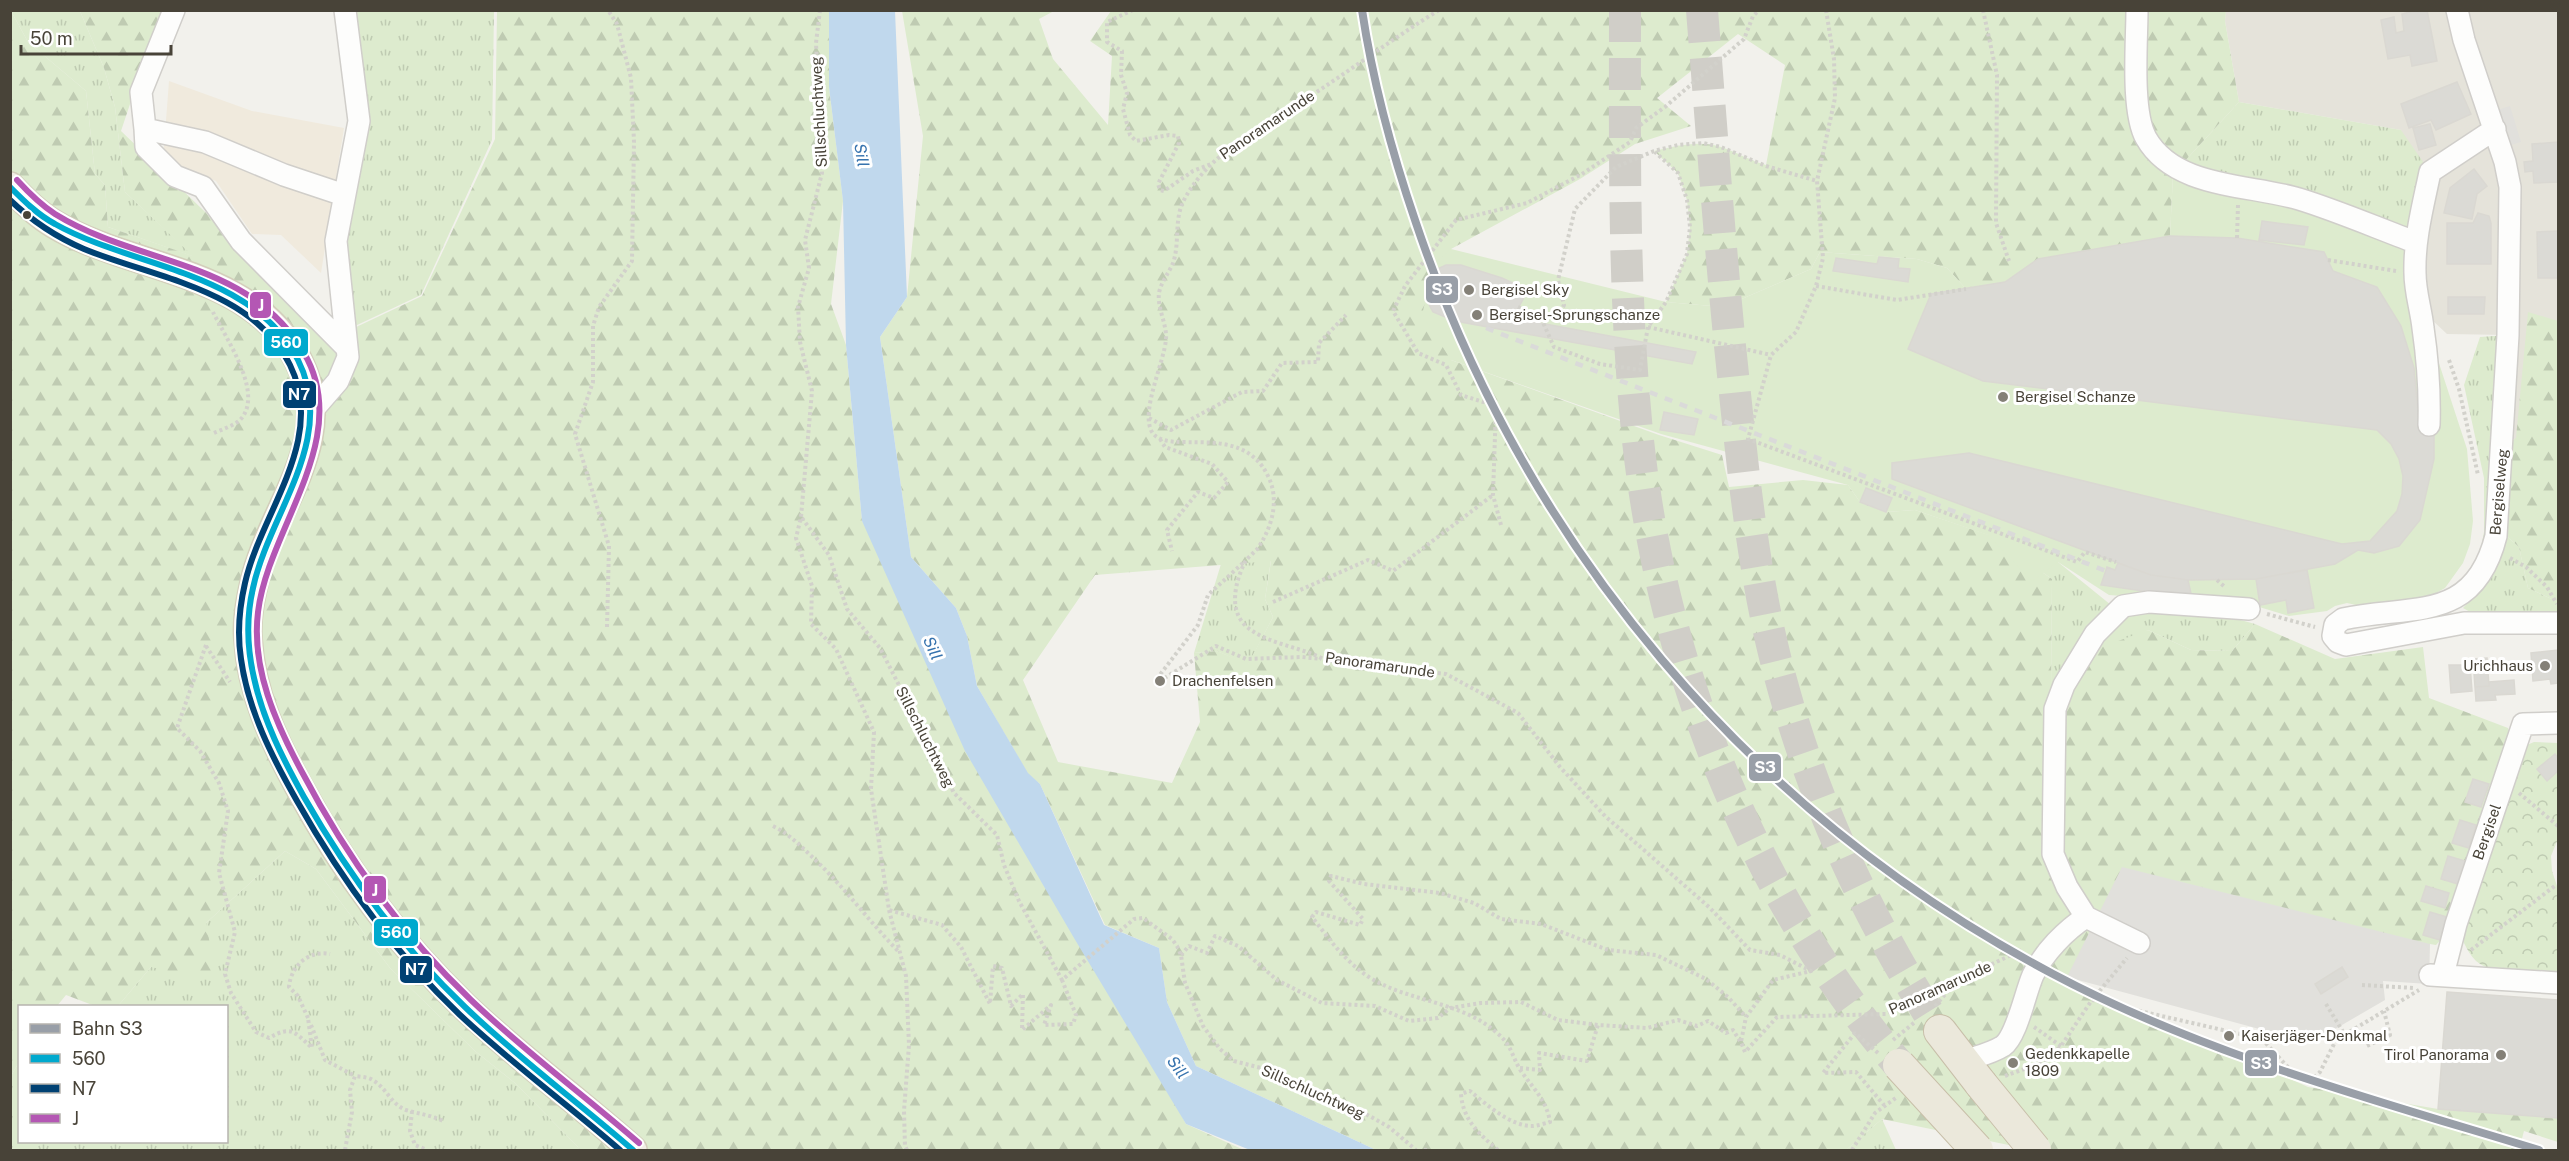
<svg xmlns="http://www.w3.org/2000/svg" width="2569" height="1161" viewBox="0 0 2569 1161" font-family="'Public Sans',sans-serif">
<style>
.residential{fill:#e5e3da}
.commercial{fill:#f0eadd}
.grass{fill:url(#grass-tufts)}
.forest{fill:url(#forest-firs);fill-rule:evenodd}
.park{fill:url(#park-crowns)}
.pitch{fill:#ddebce}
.parking{fill:#e1e0dc}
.water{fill:#c0d8ed}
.building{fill:#dbdad5;stroke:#dad8d2;stroke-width:1.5}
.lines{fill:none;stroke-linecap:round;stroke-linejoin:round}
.highway-tunnel{stroke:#d0cec8;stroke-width:32;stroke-dasharray:32 16;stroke-linecap:butt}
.minor-casing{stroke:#d0ceca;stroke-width:24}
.major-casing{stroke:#d3cebb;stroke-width:30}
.highway-casing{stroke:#c8bfa9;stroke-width:34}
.path{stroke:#d2d1cb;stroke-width:4;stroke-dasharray:3 3;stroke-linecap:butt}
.minor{stroke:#fdfdfc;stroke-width:21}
.major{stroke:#f1eee5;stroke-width:27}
.highway{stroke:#ebe8db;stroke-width:32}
.rail{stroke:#dadad9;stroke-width:4.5;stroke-dasharray:8 8;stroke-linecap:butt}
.highway-bridge-casing{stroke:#c8bfa9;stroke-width:34;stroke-linecap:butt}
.highway-bridge{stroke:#ebe8db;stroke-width:32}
.bus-1-casing{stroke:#fff;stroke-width:10}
.bus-2-casing{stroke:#fff;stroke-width:10}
.bus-3-casing{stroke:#fff;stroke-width:10}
.bus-1{stroke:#00a9ce;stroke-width:6}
.bus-2{stroke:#004173;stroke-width:6}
.bus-3{stroke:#b457b4;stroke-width:6}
.rail-1-casing{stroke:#fff;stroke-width:12}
.rail-1{stroke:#999fa8;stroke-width:8}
.bus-dot{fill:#484338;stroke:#fff;stroke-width:2}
.poi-dot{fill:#848077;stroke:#fff;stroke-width:2}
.labels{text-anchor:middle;stroke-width:6;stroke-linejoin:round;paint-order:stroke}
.street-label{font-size:15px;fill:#484338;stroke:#fff}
.poi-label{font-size:15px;fill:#484338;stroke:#fff;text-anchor:start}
.water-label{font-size:16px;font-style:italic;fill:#3773ae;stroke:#fff}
.line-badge{stroke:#fff;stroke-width:2}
.badge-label{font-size:16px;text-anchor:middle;font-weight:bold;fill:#fff}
</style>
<defs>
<pattern id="grass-tufts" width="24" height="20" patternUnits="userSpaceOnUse" patternTransform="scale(1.5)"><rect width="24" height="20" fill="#ddebce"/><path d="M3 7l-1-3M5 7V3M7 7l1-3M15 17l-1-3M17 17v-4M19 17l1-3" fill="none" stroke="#bfcbb2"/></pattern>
<pattern id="forest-firs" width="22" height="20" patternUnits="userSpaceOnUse" patternTransform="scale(1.5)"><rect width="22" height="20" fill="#ddebce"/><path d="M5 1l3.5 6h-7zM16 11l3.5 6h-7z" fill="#bfcbb2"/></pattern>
<pattern id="park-crowns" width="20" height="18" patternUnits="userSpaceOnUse" patternTransform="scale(1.5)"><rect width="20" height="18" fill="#ddebce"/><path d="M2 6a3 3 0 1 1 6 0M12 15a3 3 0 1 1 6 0" fill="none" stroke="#bfcbb2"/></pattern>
</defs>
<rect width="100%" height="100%" fill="#f2f1ec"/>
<!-- residential -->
<path class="residential" d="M2226 10 2558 11V447L2504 437 2508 335 2447 334 2431 319 2401 130 2239 102 2225 21Z"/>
<!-- commercial -->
<path class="commercial" d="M169 81 252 111 344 128 321 273 281 235 252 234 216 181 163 160Z"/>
<!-- grass -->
<path class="grass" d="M11 11H80L104 68 115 107 125 192 195 257 108 227 105 185 95 174 86 91 28 42Z
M357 11H494L492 140 421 295 355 326 344 262 346 219 368 122Z
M2239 102 2401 130 2430 172 2415 274 2173 174Z
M2508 335 2499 512 2479 558 2484 532V478L2464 385 2480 337Z
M2503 533 2519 547 2528 588 2558 602V614L2472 613 2463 608 2484 585Z
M1989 535 2058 562 2111 605 2152 607 2237 619 2255 624 2232 651 2191 650 2148 630 2051 690 2052 579Z
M1271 560 1265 599 1273 617 1248 665 1217 651 1194 653 1221 564Z
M285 851 316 869 390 968 475 1051 515 1083 581 1150H11V1076L19 1062 20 1142H226V1006H118L151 967 206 923Z
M1882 1119 1896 1150H1846Z"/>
<!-- forest -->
<path class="forest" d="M11 11 28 42 86 91 95 174 105 185 108 227 193 256 125 192 115 107 104 68 80 11H161L121 131 335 337 422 296 495 139 497 11H829V87L843 201 831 304 846 345 862 521 1186 1124 1244 1150H581L515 1083 475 1051 390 968 316 869 285 851 206 923 217 982 151 967 118 1006H95L66 995 57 1006H20L19 1062 11 1076Z
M902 11H1054L1039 19 1053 59 1108 125 1112 56 1090 41 1111 11H2226L2225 21 2239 102 2173 174 2170 236 2038 259 2005 282 1966 289 1947 268 1917 259 1820 252 1811 269 1723 307 1666 302 1687 254 1690 227 1687 200 1678 173 1654 151C1676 146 1699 140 1721 147 1736 152 1751 161 1766 165L1785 65 1738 34 1657 98 1691 126 1635 144 1580 179 1451 249V360L1659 435 1722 455 1729 487 1803 480 1848 485 1860 502 1886 512 1915 510 1989 535 2052 579 2051 689 2080 672 2099 648 2148 630 2191 650 2232 651 2255 624 2335 659 2423 647 2429 698 2508 728 2515 750 2456 924 2436 945 2430 944 2067 977 2308 1087 2438 1109 2558 1118V1142L2524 1131 2519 1150H2033L1882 1119 1846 1150H1376L1196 1066 1167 1002 1159 948 1105 925 1040 784 1028 774 977 686 967 636 956 608 911 557 880 337 907 297 923 136ZM1271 561 1265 599 1273 617 1248 664 1217 651 1194 653 1200 722 1172 783 1058 762 1023 680 1095 575Z
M2528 312 2558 321V602L2528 588 2519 547 2503 533 2510 442 2516 438Z"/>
<!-- park -->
<path class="park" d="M2534 742 2558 743V839L2551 856 2552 871 2558 889V976C2536 974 2493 976 2476 961 2466 951 2461 936 2456 924L2515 750Z"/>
<!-- pitch -->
<path class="pitch" d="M2173 174C2252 195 2329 218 2405 248L2409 301 2435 351 2467 449 2473 521 2470 544 2463 563 2445 588 2429 597 2369 608 2347 603 2335 606 2327 611 2289 616 2256 606 2109 595 2058 562 2032 581 1988 535 1915 510 1886 512 1860 502 1848 485 1661 434 1451 360 1422 315 1434 264 1451 249 1666 302 1723 307 1811 269 1820 252 1917 259 1947 268 1966 289 2005 282 2038 259 2170 236Z"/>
<!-- parking -->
<path class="parking" d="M2510 106 2521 142 2508 146 2497 110Z
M2122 867 2430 944 2429 984 2383 981 2385 1000 2311 1043 2067 977Z"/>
<!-- water -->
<path class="water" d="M829 11H895L907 297 880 337 911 557 956 608 967 636 977 686 1028 773 1040 784 1104 925 1159 948 1167 1002 1196 1066 1376 1150H1250L1186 1124 1074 938 965 751 862 521 846 345 843 201 829 87Z"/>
<!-- building -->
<path class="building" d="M2417 10H2427L2437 61 2412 66 2410 55 2388 59 2381 20 2394 17 2396 33 2404 31 2402 14Z
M2457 82 2471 114 2436 130 2431 120 2409 128 2401 104Z
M2430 124 2436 145 2419 150 2413 128Z
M2558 142V182L2534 183 2533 171 2525 172 2524 162 2533 161 2532 144Z
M2474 169 2487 186 2477 194 2472 219 2444 213 2450 188Z
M2478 213 2489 216 2491 223V264H2447V223H2473Z
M2262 221 2308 227 2304 245 2259 240Z
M2558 231V278H2538L2537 232Z
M2170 236 2237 238 2324 252 2333 271 2377 287 2401 326 2414 368 2419 423 2434 427V459L2420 520 2399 546 2374 553 2358 550 2335 564 2256 579 2188 580 2151 575 1892 479V463L1969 453 2342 544 2370 541 2397 511 2402 494 2403 476 2399 459 2391 444 2377 430 1983 381 1908 349 1931 294 2005 282 2038 259Z
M1879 257 1899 259 1898 268 1910 269 1908 282 1833 271 1836 258 1877 264Z
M1446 265H1461L1502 278 1528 290 1513 318 1696 352 1692 364 1455 321 1433 312 1427 301 1433 271Z
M2448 297H2485L2484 314H2448Z
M1664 412 1698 419 1694 435 1660 430Z
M1866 488 1892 498 1886 512 1860 502Z
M2118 563 2151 575 2188 580 2192 598 2101 585 2107 567 2115 570Z
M2307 570 2314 608 2288 613 2286 600 2260 605 2256 579Z
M2558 650V683L2551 684 2550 679 2533 681 2531 653Z
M2487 658 2489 686 2475 687 2473 659Z
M2449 665H2470L2472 691 2451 693Z
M2514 680 2515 694 2495 695 2496 700 2476 701 2475 687 2489 686V682Z
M2555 754 2558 758V771L2547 781 2537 769Z
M2473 779 2489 784 2481 807 2465 802Z
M2460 820 2476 825 2469 848 2452 843Z
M2448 856 2465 861 2458 884 2441 879Z
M2426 886 2449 893 2445 908 2421 901Z
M2430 912 2447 917 2440 940 2423 935Z
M2342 967 2348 977 2321 994 2315 984Z
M2447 992 2558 1000V1118L2438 1109Z"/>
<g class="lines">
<!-- highway-tunnel -->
<path class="highway-tunnel" d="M1625 10C1625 151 1623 291 1637 431 1660 660 1748 889 1899 1065
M1702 10C1711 122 1719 234 1730 346 1741 450 1750 555 1775 657 1808 790 1865 916 1940 1031"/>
<!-- minor casing -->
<g class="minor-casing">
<path id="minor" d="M174 10 141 92 145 129 205 142 284 175 344 195
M2137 10C2137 42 2131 111 2146 138 2175 189 2250 184 2299 199 2338 211 2377 228 2415 242
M2457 10 2464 40 2505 162 2510 187 2508 335 2496 536C2474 624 2412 604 2343 619L2335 625 2333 636 2338 642 2346 645 2464 623H2558
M145 129 146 147 175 176 203 187 241 241 347 348
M312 411 338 381 348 357 336 241 359 121 345 10
M2429 425C2430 391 2428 362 2423 328 2421 309 2415 292 2415 273 2414 239 2423 206 2430 172L2495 129
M2086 917 2067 887 2053 854 2055 709 2064 685 2095 634 2123 606 2149 602 2249 609
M2430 975 2558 983
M2443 975 2456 924 2523 724 2558 723
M1964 1061C1976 1057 1992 1053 2003 1046 2017 1036 2025 993 2033 975 2044 952 2066 930 2086 917L2139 943"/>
</g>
<!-- major casing -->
<g class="major-casing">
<path id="major" d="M10 186C23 200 37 214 54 224 132 271 252 269 298 360 338 438 275 503 256 575 251 595 246 618 248 639 251 692 273 739 298 785 342 867 397 942 465 1007 519 1058 578 1101 633 1150"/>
</g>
<!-- highway casing -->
<g class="highway-casing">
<path id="highway" d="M1940 1031 1981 1084"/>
</g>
<!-- path -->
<path class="path" d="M820 10 816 43 822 173 805 240 809 268 798 307 800 342 812 391 801 517 796 538 812 586 811 624 836 649 874 732 871 789 889 910 942 925 961 947 990 1004 993 966 1002 968 1011 1006 1023 994 1022 1030 1051 1005 1044 1025 1073 1024 1076 1015 1062 980
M1133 10 1107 22V42L1122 51 1121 75 1127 93 1123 109 1130 135 1136 141 1169 135 1178 136 1179 143 1158 184 1160 190 1164 191 1193 171 1211 164
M1439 10C1394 38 1352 69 1309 97 1265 126 1207 153 1183 202 1174 221 1180 243 1173 263 1169 273 1161 282 1159 293 1157 308 1167 324 1166 339 1164 363 1140 412 1152 432 1167 457 1241 420 1268 476 1280 500 1272 527 1258 548 1254 553 1248 557 1245 562 1235 582 1228 611 1247 627 1269 645 1300 646 1325 660L1446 674 1518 713 1560 767 1605 816 1709 907 1750 950 1780 955 1811 971 1773 980 1746 1017 1741 1042 1745 1052 1777 1017 1886 1014 2024 949
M1826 10 1834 59 1835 98 1817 181 1823 258 1816 286 1796 332 1771 355 1748 439 2077 562 2085 552 2116 562
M1983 10 1997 75 1996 223 2009 261
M2237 238 2238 205
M2328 260 2396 271
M1816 286 1897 300 1966 289
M1518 307 1541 318H1557L1564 305 1558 280 1575 209 1616 167 1654 151 1678 145 1703 143 1721 147 1766 166 1817 181
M213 312C226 339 265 394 240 420 233 426 223 429 214 433
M1541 318 1554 347 1600 364 1640 370 1648 327 1666 302 1687 254 1690 227 1687 200 1678 173 1655 152
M1648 327 1771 355
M2449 360 2459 389 2478 475
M1149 418 1171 430 1242 392 1263 391 1282 363 1318 362 1319 343 1346 315
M1160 439 1165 447 1212 464 1228 482 1214 498 1198 492 1167 530 1172 551
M802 518 829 555 847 609 880 648 954 793 997 835 1004 865 1019 901 1062 980 1134 919 1143 918 1172 939 1177 946 1181 955 1185 983 1203 1026 1220 1049 1234 1061 1265 1069 1291 1080 1308 1093 1348 1104 1389 1127 1416 1150
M1501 525 1493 495 1496 406 1461 395 1446 365 1418 353 1393 311 1405 286 1456 220 1527 203 1582 174 1630 142 1636 128 1665 107 1744 39 1753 16 1759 10
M2510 558 2526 567 2547 587 2557 604
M1243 563 1208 595 1198 625 1159 676 1163 679 1216 646 1246 659 1302 657 1321 659
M2217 580 2226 588
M1273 602 1368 560 1393 571 1493 495
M2267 614 2315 627
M607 627 609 546 575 434 593 382V326L599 307 632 261 634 142 631 78 617 24 608 10
M206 645 177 728 200 751 219 783 228 811 219 873 235 932 225 974 231 993 256 1032 269 1038C291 1025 295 1032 312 1048L308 1018
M206 646 230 682
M2519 793 2558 826
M773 826C787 833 798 843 809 854 842 884 867 919 898 951
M889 910 906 976 909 1045 904 1111 905 1146 907 1150
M2471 950 2556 885
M1181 955 1189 946 1207 953 1215 936 1238 946 1277 980 1322 1003 1375 1006 1409 1021 1438 1018 1450 1008 1481 1003 1521 1002 1558 1020 1598 1025 1647 1028 1678 1020 1697 1026 1708 1021 1726 1033 1733 1030 1740 1041
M2362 985 2414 988
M2092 1000 2262 1039 2296 1076 2309 1082 2320 1072 2336 1040 2419 990
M2326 1004 2345 1035
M1935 1006 1953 985
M308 1018 298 996 289 987C291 965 309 950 330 954
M311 1025 325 1060 355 1076
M2034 1027 2061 1046
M1893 1040 1915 1022
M2367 1046 2390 1035 2384 1011
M1878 1053 1855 1033 1823 1073 1856 1072 1884 1105
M1520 1068 1540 1070 1539 1053 1587 1061 1598 1025
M2005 1076 2044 1062 2061 1046 2092 1000 2127 958
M412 1111 410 1131 415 1145 427 1150
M345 1150 352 1112 350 1090 355 1076C362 1077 369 1077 374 1081 386 1088 392 1105 406 1110 419 1114 431 1115 443 1121
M1424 1150H1427
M1498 1150C1479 1134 1463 1120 1461 1094L1470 1091C1486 1104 1510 1126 1532 1126 1538 1126 1545 1123 1550 1122 1547 1101 1533 1088 1521 1071 1512 1057 1512 1045 1497 1033 1463 1002 1411 1002 1372 979 1346 963 1330 940 1312 917L1316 912 1360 925 1363 919 1329 881 1331 876 1364 884 1440 893 1474 903 1501 919 1541 924 1608 950 1656 955 1706 979 1728 997 1746 1017
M1852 1150 1875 1113 1897 1097"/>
<!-- minor -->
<use href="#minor" class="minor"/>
<!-- major -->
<use href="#major" class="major"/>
<!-- highway -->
<use href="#highway" class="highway"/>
<!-- rail -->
<path class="rail" d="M1486 328 2106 571"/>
<!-- highway-bridge casing -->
<g class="highway-bridge-casing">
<path id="highway-bridge" d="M1899 1065 1977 1150
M1981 1084 2035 1150"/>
</g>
<!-- highway-bridge -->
<use href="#highway-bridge" class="highway-bridge"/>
<!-- bus-1 casing -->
<g class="bus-1-casing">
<path id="bus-1" d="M10 187C24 201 38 215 55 224 133 268 253 271 298 360 338 439 269 513 253 588 246 618 247 648 254 678 263 720 283 759 304 797 348 874 401 946 465 1007 518 1058 578 1102 633 1150"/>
</g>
<!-- bus-2 casing -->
<g class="bus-2-casing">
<path id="bus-2" d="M10 200C32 221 56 237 84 249 154 278 253 289 290 365 327 440 261 512 245 583 239 609 237 633 241 659 248 710 272 757 297 801 341 879 394 952 459 1014 510 1062 567 1104 620 1150"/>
</g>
<!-- bus-3 casing -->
<g class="bus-3-casing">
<path id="bus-3" d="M17 180C28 192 41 205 55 214 139 266 249 259 304 353 354 438 268 528 258 612 251 668 276 724 302 772 346 856 402 934 471 1000 524 1051 584 1095 639 1143"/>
</g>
<!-- bus-1 -->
<use href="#bus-1" class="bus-1"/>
<!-- bus-2 -->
<use href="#bus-2" class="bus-2"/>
<!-- bus-3 -->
<use href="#bus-3" class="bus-3"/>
<!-- rail-1 casing -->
<g class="rail-1-casing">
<path id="rail-1" d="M1362 10C1373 83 1392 153 1416 223 1525 546 1750 814 2053 974 2205 1055 2375 1100 2539 1150"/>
</g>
<!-- rail-1 -->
<use href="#rail-1" class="rail-1"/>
</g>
<!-- markers -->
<circle class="bus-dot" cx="27" cy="215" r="5"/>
<g class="poi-dot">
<circle cx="1469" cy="290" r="6"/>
<circle cx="1477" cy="315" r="6"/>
<circle cx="2003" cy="397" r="6"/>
<circle cx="2545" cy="666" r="6"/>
<circle cx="1160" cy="681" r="6"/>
<circle cx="2229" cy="1036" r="6"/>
<circle cx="2501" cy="1055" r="6"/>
<circle cx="2013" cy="1063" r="6"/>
</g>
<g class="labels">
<!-- street labels -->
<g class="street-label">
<text transform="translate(819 112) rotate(-93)" y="5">Sillschluchtweg</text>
<text transform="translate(1267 125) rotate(-34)" y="5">Panoramarunde</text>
<text transform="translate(2499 492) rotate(-85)" y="5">Bergiselweg</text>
<text transform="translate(1380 665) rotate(8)" y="5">Panoramarunde</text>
<text transform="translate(925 737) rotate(63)" y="5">Sillschluchtweg</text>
<text transform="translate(2487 832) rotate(-71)" y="5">Bergisel</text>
<text transform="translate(1940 988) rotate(-24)" y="5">Panoramarunde</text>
<text transform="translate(1313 1092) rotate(24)" y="5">Sillschluchtweg</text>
</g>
<!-- poi labels -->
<g class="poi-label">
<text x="1481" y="295">Bergisel Sky</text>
<text x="1489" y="320">Bergisel-Sprungschanze</text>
<text x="2015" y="402">Bergisel Schanze</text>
<text x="2533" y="671" text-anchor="end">Urichhaus</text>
<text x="1172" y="686">Drachenfelsen</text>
<text x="2241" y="1041">Kaiserjäger-Denkmal</text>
<text x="2025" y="1059">Gedenkkapelle<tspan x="2025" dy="17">1809</tspan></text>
<text x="2489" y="1060" text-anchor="end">Tirol Panorama</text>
</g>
<!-- water labels -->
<g class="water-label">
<text transform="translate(862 155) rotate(81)" y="6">Sill</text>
<text transform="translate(933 648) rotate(66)" y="6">Sill</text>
<text transform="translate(1178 1067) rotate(54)" y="6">Sill</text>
</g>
</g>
<g class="line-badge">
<rect x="1425" y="275" width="34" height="29" rx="6" fill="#999fa8"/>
<rect x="249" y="291" width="23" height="28" rx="6" fill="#b457b4"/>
<rect x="263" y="328" width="46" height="29" rx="6" fill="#00a9ce"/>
<rect x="282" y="380" width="35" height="29" rx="6" fill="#004173"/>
<rect x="1748" y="753" width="34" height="29" rx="6" fill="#999fa8"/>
<rect x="363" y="875" width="24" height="29" rx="6" fill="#b457b4"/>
<rect x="373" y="918" width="46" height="29" rx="6" fill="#00a9ce"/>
<rect x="399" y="955" width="34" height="29" rx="6" fill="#004173"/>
<rect x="2244" y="1049" width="34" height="28" rx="6" fill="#999fa8"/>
</g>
<g class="badge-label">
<text x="1442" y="295">S3</text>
<text x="261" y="311">J</text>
<text x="286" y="348">560</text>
<text x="299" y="400">N7</text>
<text x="1765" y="773">S3</text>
<text x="375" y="896">J</text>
<text x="396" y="938">560</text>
<text x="416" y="975">N7</text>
<text x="2261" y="1069">S3</text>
</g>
<!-- border -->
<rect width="2569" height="1161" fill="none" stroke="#484338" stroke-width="24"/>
<!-- legend -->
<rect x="18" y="1005" width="210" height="138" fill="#ffffff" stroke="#b6b4af" stroke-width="1.5"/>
<rect x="30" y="1024" width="30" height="9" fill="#999fa8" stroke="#b6b4af" stroke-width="1.5"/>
<text x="72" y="1035" font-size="18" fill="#484338">Bahn S3</text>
<rect x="30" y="1054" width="30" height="9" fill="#00a9ce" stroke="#b6b4af" stroke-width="1.5"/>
<text x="72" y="1065" font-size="18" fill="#484338">560</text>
<rect x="30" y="1084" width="30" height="9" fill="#004173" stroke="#b6b4af" stroke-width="1.5"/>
<text x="72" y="1095" font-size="18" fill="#484338">N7</text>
<rect x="30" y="1114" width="30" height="9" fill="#b457b4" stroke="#b6b4af" stroke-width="1.5"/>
<text x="72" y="1125" font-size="18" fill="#484338">J</text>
<!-- scale -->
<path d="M21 45v9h150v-9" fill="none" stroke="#484338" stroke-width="3"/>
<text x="30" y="45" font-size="18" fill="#484338" stroke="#ffffff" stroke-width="4.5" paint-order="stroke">50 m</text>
</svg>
